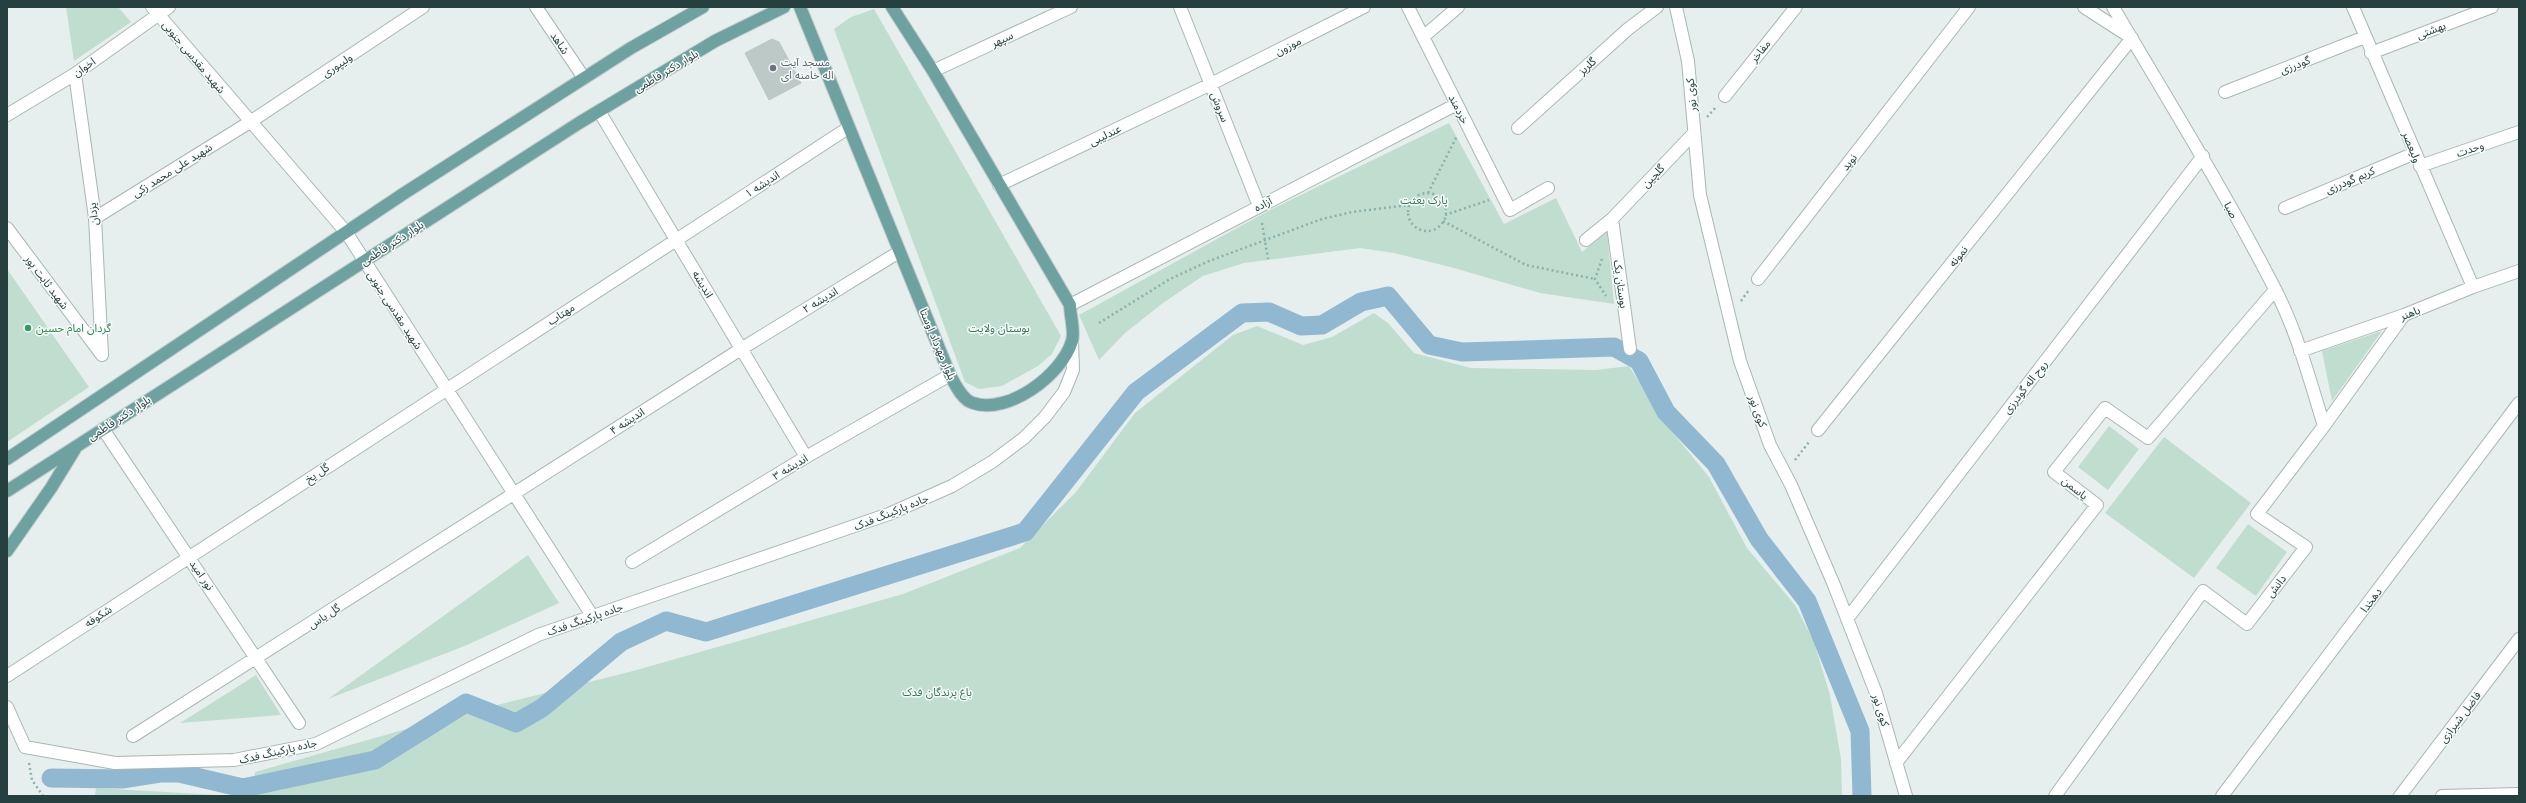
<svg xmlns="http://www.w3.org/2000/svg" width="2526" height="803" viewBox="0 0 2526 803" font-family="Inter,'Noto Sans Arabic',sans-serif">
<style>
.green{fill:#c0decf}
.lines{fill:none;stroke-linecap:round;stroke-linejoin:round}
.canal{stroke:#91b8d1;stroke-width:19}
.building{fill:#bcc9c7;stroke:#b9c8c5}
.minor-casing{stroke:#a8b7b5;stroke-width:14}
.major-casing{stroke:#c2cac9;stroke-width:14}
.path{stroke:#88b1ad;stroke-width:2.5;stroke-dasharray:2 3;stroke-linecap:butt}
.minor{stroke:#fff;stroke-width:12}
.major{stroke:#6da2a1;stroke-width:12}
.worship-dot{fill:#6b7280;stroke:#f7fbfa;stroke-width:1.5}
.leisure-dot{fill:#2e9e5b;stroke:#f7fbfa;stroke-width:1.5}
.labels{text-anchor:middle;stroke-width:3;stroke-linejoin:round;paint-order:stroke}
.street-label{font-size:11px;fill:#25403f;stroke:#f7fbfa}
.worship-label{font-size:11px;fill:#5b616d;stroke:#f7fbfa;text-anchor:start}
.park-label{font-size:11px;fill:#31765c;stroke:#f7fbfa}
.leisure-label{font-size:11px;fill:#27864d;stroke:#f7fbfa;text-anchor:start}
</style>
<rect width="100%" height="100%" fill="#e6efed"/>
<!-- green -->
<path class="green" d="M66 7H118L131 22 74 61Z
M874 9 1061 336 1052 354 1038 366 1002 386 979 389 965 382 834 29 851 17Z
M1449 123 1504 224 1556 198 1582 252 1607 232 1614 304 1540 293 1454 268 1394 253 1360 248 1244 263 1203 276 1163 303 1125 333 1099 360 1079 315 1268 211Z
M7 269 89 387 7 442Z
M1374 313 1388 323 1414 353 1471 368 1596 370 1629 366 1665 423 1709 477 1747 548 1795 605 1814 642 1830 695 1841 759 1842 796H254L255 772 445 718 633 671 903 594 1020 548 1076 492 1135 413 1233 335 1257 326 1303 345 1332 337Z
M2382 331 2332 401 2322 351Z
M2109 426 2139 449 2108 490 2078 467Z
M2164 437 2251 503 2194 578 2105 513Z
M2248 524 2287 552 2256 596 2216 568Z
M528 555 559 603 467 645 328 699Z
M256 675 281 715 180 723Z
M96 788 235 796H95Z"/>
<g class="lines">
<!-- canal -->
<path class="canal" d="M51 778 122 779 160 773H179L243 788 375 760 466 703 516 723 542 708 621 642 666 621 706 632 1025 532 1136 392 1242 313 1269 312 1301 326 1322 325 1361 302 1388 296 1429 345 1462 352 1614 347 1639 361 1666 412 1716 464 1759 539 1807 601 1860 731 1862 796"/>
</g>
<!-- building -->
<path class="building" d="M772 39 779 42 801 83 769 100 745 53Z"/>
<g class="lines">
<!-- minor casing -->
<g class="minor-casing">
<path id="minor" d="M152 7 346 232 593 617
M536 7 584 78
M1180 7 1259 206
M1408 7 1510 210 1548 188
M1676 7 1688 61 1700 195 1740 361 1770 445 1791 485 1834 585 1876 693 1906 796
M2113 7C2168 100 2225 192 2275 289 2297 332 2310 380 2324 426
M2353 7 2473 287
M1423 37 1458 7
M2371 53 2492 7
M933 71 1071 7
M75 74 95 218 102 355
M2225 92 2365 37
M1725 96 1796 7
M599 111 806 457
M7 115 75 74 169 7
M1518 128 1628 29 1657 7
M2420 166 2519 132
M999 185 1211 84 1364 7
M2285 208 2415 153
M95 218 250 122 423 7
M1612 219 1630 349
M7 228 102 355
M1586 240 1612 219 1694 133
M1758 279 1969 7
M1070 305 1457 104
M2300 351 2404 315 2473 287 2519 271
M103 429 299 723
M1818 430 2132 38 2084 7
M632 562 806 457 950 375
M1847 619 2203 156
M7 676 848 128
M7 707 25 747
M133 736 741 349 899 252
M25 747 115 763 234 760 316 744 538 635 889 514 952 486 992 462 1024 438 1045 417 1064 392 1073 370 1072 341
M1896 763 2097 505 2054 472 2105 408 2148 438 2275 290
M2055 796 2203 591 2247 624 2306 547 2257 514 2324 426 2404 315
M2222 796 2519 403
M2400 796 2519 639
M2442 796 2519 794"/>
</g>
<!-- major casing -->
<g class="major-casing">
<path id="major" d="M800 7 950 375C955 384 962 400 973 403 1008 415 1062 375 1072 341 1075 332 1070 315 1070 305L933 71 892 7
M7 459 403 194 631 48 703 7
M7 491 579 123 715 41 784 7
M7 551 51 488 75 449"/>
</g>
<!-- path -->
<path class="path" d="M1707 117 1716 107
M1428 193 1457 136
M1408 212a19 19 0 1 1 38 0a19 19 0 1 1-38 0Z
M1445 215 1489 200
M1443 221 1526 265 1595 279
M1262 223 1268 259
M1602 259 1595 279 1606 296
M1741 301 1749 290
M1099 323 1170 279 1209 261 1322 219 1352 212 1409 205
M1795 460 1809 442
M29 763 32 780 43 796"/>
<!-- minor -->
<use href="#minor" class="minor"/>
<!-- major -->
<use href="#major" class="major"/>
</g>
<!-- markers -->
<circle class="worship-dot" cx="773" cy="68" r="4"/>
<circle class="leisure-dot" cx="28" cy="328" r="4"/>
<g class="labels">
<!-- street labels -->
<g class="street-label">
<text transform="translate(2431 30) rotate(-21)" y="4">بهشتی</text>
<text transform="translate(1002 39) rotate(-25)" y="4">سپهر</text>
<text transform="translate(560 43) rotate(56)" y="4">شاهد</text>
<text transform="translate(1288 46) rotate(-27)" y="4">موزون</text>
<text transform="translate(1760 51) rotate(-51)" y="4">مفاخر</text>
<text transform="translate(194 57) rotate(50)" y="4">شهید مقدسی جنوبی</text>
<text transform="translate(337 65) rotate(-34)" y="4">ولیپوری</text>
<text transform="translate(2295 65) rotate(-21)" y="4">گودرزی</text>
<text transform="translate(1587 66) rotate(-42)" y="4">گلریز</text>
<text transform="translate(84 67) rotate(-35)" y="4">اخوان</text>
<text transform="translate(666 71) rotate(-31)" y="4">بلوار دکتر فاطمی</text>
<text transform="translate(1691 95) rotate(-95)" y="4">کوی نور</text>
<text transform="translate(1220 107) rotate(68)" y="4">سروش</text>
<text transform="translate(1459 109) rotate(63)" y="4">خردمند</text>
<text transform="translate(1105 135) rotate(-26)" y="4">عندلیبی</text>
<text transform="translate(2412 147) rotate(68)" y="4">ولیعصر</text>
<text transform="translate(2470 149) rotate(-19)" y="4">وحدت</text>
<text transform="translate(1849 162) rotate(-52)" y="4">نوید</text>
<text transform="translate(172 170) rotate(-32)" y="4">شهید علی محمد زکی</text>
<text transform="translate(1653 176) rotate(-46)" y="4">گلچین</text>
<text transform="translate(2350 180) rotate(-23)" y="4">کریم گودرزی</text>
<text transform="translate(762 184) rotate(-33)" y="4">اندیشه ۱</text>
<text transform="translate(1263 204) rotate(-27)" y="4">آزاده</text>
<text transform="translate(2231 210) rotate(62)" y="4">صبا</text>
<text transform="translate(93 214) rotate(-96)" y="4">یزدان</text>
<text transform="translate(392 243) rotate(-33)" y="4">بلوار دکتر فاطمی</text>
<text transform="translate(1958 256) rotate(-51)" y="4">نمونه</text>
<text transform="translate(47 282) rotate(53)" y="4">شهید ثابت پور</text>
<text transform="translate(703 284) rotate(59)" y="4">اندیشه</text>
<text transform="translate(1621 284) rotate(82)" y="4">بوستان یک</text>
<text transform="translate(820 300) rotate(-31)" y="4">اندیشه ۲</text>
<text transform="translate(395 310) rotate(57)" y="4">شهید مقدسی جنوبی</text>
<text transform="translate(2410 313) rotate(-21)" y="4">باهنر</text>
<text transform="translate(561 314) rotate(-33)" y="4">مهتاب</text>
<text transform="translate(938 344) rotate(67)" y="4">بلوار مهرداد اوستا</text>
<text transform="translate(2025 387) rotate(-52)" y="4">روح اله گودرزی</text>
<text transform="translate(1758 411) rotate(70)" y="4">کوی نور</text>
<text transform="translate(119 418) rotate(-33)" y="4">بلوار دکتر فاطمی</text>
<text transform="translate(627 421) rotate(-33)" y="4">اندیشه ۴</text>
<text transform="translate(790 467) rotate(-31)" y="4">اندیشه ۳</text>
<text transform="translate(317 473) rotate(-33)" y="4">گل یخ</text>
<text transform="translate(2075 488) rotate(38)" y="4">یاسمن</text>
<text transform="translate(891 512) rotate(-22)" y="4">جاده پارکینگ فدک</text>
<text transform="translate(202 575) rotate(56)" y="4">نور امید</text>
<text transform="translate(2276 586) rotate(-52)" y="4">دانش</text>
<text transform="translate(2371 600) rotate(-53)" y="4">دهخدا</text>
<text transform="translate(98 616) rotate(-33)" y="4">شکوفه</text>
<text transform="translate(324 616) rotate(-33)" y="4">گل یاس</text>
<text transform="translate(585 619) rotate(-19)" y="4">جاده پارکینگ فدک</text>
<text transform="translate(1881 710) rotate(73)" y="4">کوی نور</text>
<text transform="translate(2460 717) rotate(-53)" y="4">فاضل شیرازی</text>
<text transform="translate(278 751) rotate(-13)" y="4">جاده پارکینگ فدک</text>
</g>
<!-- worship labels -->
<g class="worship-label">
<text x="781" y="66">مسجد آیت<tspan x="781" dy="13">اله خامنه ای</tspan></text>
</g>
<!-- park labels -->
<g class="park-label">
<text x="1424" y="204">پارک بعثت</text>
<text x="999" y="332">بوستان ولایت</text>
<text x="937" y="696">باغ پرندگان فدک</text>
</g>
<!-- leisure labels -->
<g class="leisure-label">
<text x="36" y="332">گردان امام حسین</text>
</g>
</g>
<!-- border -->
<rect width="2526" height="803" fill="none" stroke="#25403f" stroke-width="16"/>
</svg>
